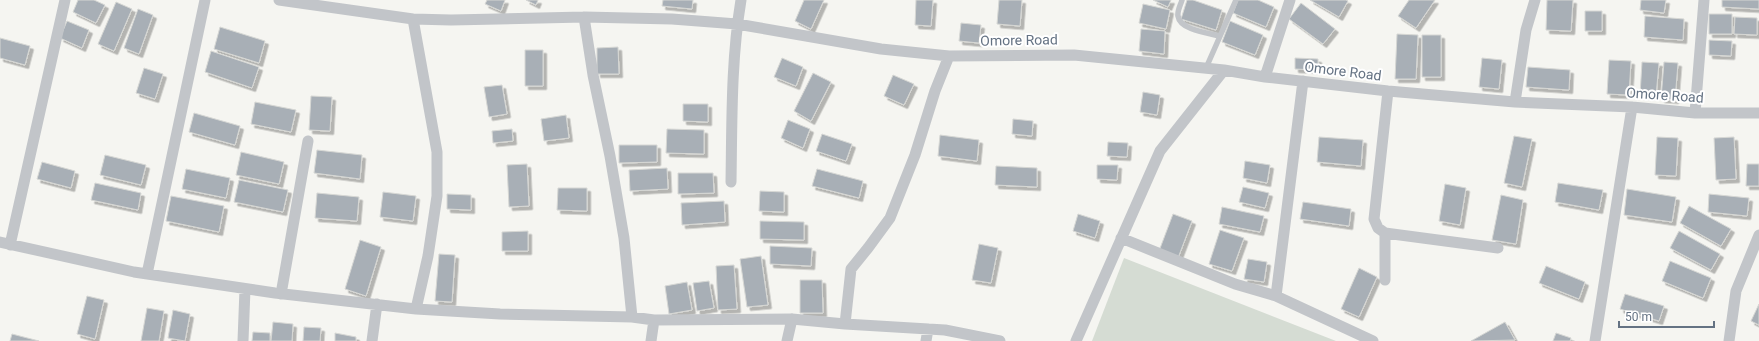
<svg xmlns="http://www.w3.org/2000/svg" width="1759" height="341" viewBox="0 0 1759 341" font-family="Roboto,sans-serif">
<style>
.green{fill:#d5dcd3}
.building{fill:#a8afb6;stroke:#d6d7d4;filter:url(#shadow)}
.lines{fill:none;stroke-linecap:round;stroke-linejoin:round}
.service{stroke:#c2c5c9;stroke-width:5.5}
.minor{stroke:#c2c5c9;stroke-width:11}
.labels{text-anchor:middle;stroke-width:4;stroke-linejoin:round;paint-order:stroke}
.street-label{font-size:14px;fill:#647283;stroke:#fff}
</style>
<defs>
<filter id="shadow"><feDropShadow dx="3.5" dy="3.5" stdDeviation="0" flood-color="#0004"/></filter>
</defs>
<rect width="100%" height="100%" fill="#f5f5f1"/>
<!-- green -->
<path class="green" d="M1124 258 1336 341H1092Z"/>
<!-- building -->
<path class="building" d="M78 0H94L105 5 96 23 73 12Z
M487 0H505L501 11 485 4Z
M526 0H538L536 5Z
M663 0H693L692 9 662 6Z
M804 0H824L811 29 795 21Z
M916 0H933L931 26 915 25Z
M999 0H1022L1020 26 997 24Z
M1153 0H1171L1168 7Z
M1187 0H1193L1222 10 1216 30 1181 19Z
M1238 0H1258L1274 7 1266 27 1233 13Z
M1310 0H1346L1348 1 1339 17Z
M1409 0H1435L1416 28 1398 16Z
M1547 0H1573L1571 31 1546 30Z
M1641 0H1666L1664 13 1640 10Z
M1722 0H1759V9L1722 7Z
M116 2 132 9 114 51 98 44Z
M1301 3 1335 29 1323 44 1289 19Z
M1143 4 1170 10 1166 29 1139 23Z
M138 9 153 15 139 54 124 48Z
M1585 11H1602V31H1585Z
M1709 14H1732V34H1709Z
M1645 16 1684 19 1683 40 1644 37Z
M1735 17 1757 18V35L1734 34Z
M67 21 89 30 82 48 60 38Z
M1230 21 1263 35 1255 55 1222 42Z
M961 23 981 25 979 43 959 41Z
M220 27 265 41 259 63 214 49Z
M1141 29 1165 31 1164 54 1139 51Z
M1397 34 1418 35 1416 79H1395Z
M1422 35H1441V77H1422Z
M0 38 30 46 25 65 0 58Z
M1709 40 1732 41 1731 56 1709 55Z
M618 47 619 74H597V48Z
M525 50H543V86H525Z
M211 51 259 67 252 88 205 72Z
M782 58 803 67 796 86 774 77Z
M1295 58 1318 59V70L1295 69Z
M1482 58 1502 60 1499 89 1479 87Z
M1609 60 1631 61 1629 95 1607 94Z
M1642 62 1659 63 1656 96 1640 95Z
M1664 62 1678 63 1675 100 1661 99Z
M1528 67 1570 70 1569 90 1526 87Z
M144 68 163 74 155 99 136 93Z
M813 73 831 82 811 121 794 111Z
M893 75 914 84 904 105 884 96Z
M502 85 507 114 489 117 484 87Z
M1143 92 1160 95 1157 115 1140 112Z
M311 96 332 97 330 131 309 130Z
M255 102 296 110 291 132 251 124Z
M683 104H708V122L683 121Z
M194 113 240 126 235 145 189 132Z
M566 115 569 138 544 141 541 119Z
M1013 119 1033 121 1032 136 1012 134Z
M788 120 810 129 803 148 781 138Z
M512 129 513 141 493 143 492 131Z
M667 129 704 130V154L666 153Z
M822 134 852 144 846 161 816 151Z
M940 135 979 140 977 161 938 156Z
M1514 136 1532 139 1522 187 1504 183Z
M1319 137 1363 140 1361 166 1317 162Z
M1657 137 1678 138 1676 176 1655 175Z
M1734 137 1736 179 1716 180 1714 138Z
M1108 142 1128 143 1127 157 1107 156Z
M619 145H657V162L619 163Z
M317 150 362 155 360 179 314 173Z
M241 152 284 162 279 184 236 175Z
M105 155 146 165 141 185 100 175Z
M1245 161 1270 165 1267 183 1243 178Z
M42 162 75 171 71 188 37 179Z
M527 164 529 206 509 207 507 165Z
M1747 164H1759V186H1746Z
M1097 165H1118L1117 180 1097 179Z
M996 166 1037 168V187L995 185Z
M667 168 668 189 630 191 629 170Z
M186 169 230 178 226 198 182 189Z
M817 169 863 181 859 198 812 186Z
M678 173H713L714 193 678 194Z
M239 180 288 190 283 212 234 202Z
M95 183 141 193 138 210 91 200Z
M1558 183 1603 190 1599 210 1555 202Z
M1445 184 1466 188 1460 225 1439 221Z
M1243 187 1269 193 1265 208 1239 202Z
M558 188H587V211L557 210Z
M1627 189 1676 197 1672 222 1624 215Z
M760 191 784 192V212L759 211Z
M383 192 416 196 413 221 380 217Z
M317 193 359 197 357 221 315 218Z
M447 194 471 195V210L447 209Z
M1709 194 1749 198 1747 216 1708 212Z
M1501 195 1523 200 1516 244 1492 240Z
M171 196 224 206 219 232 166 221Z
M724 201 725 222 682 225 681 203Z
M1303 202 1351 209 1349 226 1300 219Z
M1689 206 1731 229 1721 246 1680 223Z
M1222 207 1264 216 1260 232 1219 224Z
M1078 214 1100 221 1095 238 1073 231Z
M1173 214 1192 221 1178 258 1159 251Z
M760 221 804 222V240L760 239Z
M1220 230 1244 238 1232 271 1209 264Z
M528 231V251H502V232Z
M1679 231 1720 254 1711 270 1670 248Z
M360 240 381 247 366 296 345 289Z
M979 244 998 248 991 283 972 280Z
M770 246 812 248 811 266 770 264Z
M439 254 455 255 452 302 435 301Z
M761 256 768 305 747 307 740 259Z
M1248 259 1267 262 1264 282 1244 279Z
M1670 261 1711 278 1703 298 1662 281Z
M734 265 737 309 718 310 716 266Z
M1546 266 1585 282 1579 299 1539 283Z
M1359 268 1377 277 1359 317 1341 309Z
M800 280H822L823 313H800Z
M709 281 714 308 697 311 693 283Z
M687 282 692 310 669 314 665 286Z
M1625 294 1664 306 1659 321 1620 309Z
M87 296 104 300 95 339 77 334Z
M1759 304V325L1751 321Z
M147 308 164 311 159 341H141Z
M173 310 190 314 185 341 168 338Z
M273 322 293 324 292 341H271Z
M1505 322 1515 340 1471 341Z
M304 327 321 328 320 341H303Z
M253 332 270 333V341H252Z
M335 333 356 337V341H335Z
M1556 333 1571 338 1570 341H1553Z
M12 334 39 341H10Z"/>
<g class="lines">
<!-- service -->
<path class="service" d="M1182 0C1181 4 1177 11 1178 16 1180 30 1208 33 1220 36
M1206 68 1236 0"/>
<!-- minor -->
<path class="minor" d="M279 0 413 19 451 20 584 17 672 19 737 24 881 49 949 56 1074 55 1224 70 1265 77 1388 91 1515 102 1632 107 1695 113H1759
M584 17 593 75 610 156 624 238 632 317
M413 19 437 152V196L428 256 416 309
M1265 77 1290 0
M1388 91 1374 219 1378 228 1385 233 1498 248
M1515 102 1526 30 1535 0
M1695 113 1704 0
M731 182C732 121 731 60 741 0
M1121 238 1235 284 1276 296 1373 341
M0 242 134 272 275 293 416 309 500 314 632 317 654 320 792 319 845 324 945 330 1000 341
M10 245 65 0
M147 274 205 0
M1385 280V233
M281 294 308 141
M1276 296 1303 81
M845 324 851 269 868 248 890 218 915 155 935 91 949 56
M243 341 245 289
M372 341 377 304
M651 341 654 320
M787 341 792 319
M926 341 928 329
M1076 341 1160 151 1224 70
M1595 341 1632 107
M1729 341 1736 291 1759 235"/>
</g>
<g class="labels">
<!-- street labels -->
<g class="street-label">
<text transform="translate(1019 40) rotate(-1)" y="5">Omore Road</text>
<text transform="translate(1343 71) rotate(7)" y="5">Omore Road</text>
<text transform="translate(1665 95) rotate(4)" y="5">Omore Road</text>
</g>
</g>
<!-- scale -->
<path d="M1619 321v6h95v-6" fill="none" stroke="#647283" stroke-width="2"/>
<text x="1625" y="321" font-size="12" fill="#647283" stroke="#ffffff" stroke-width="3" paint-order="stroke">50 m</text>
</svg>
